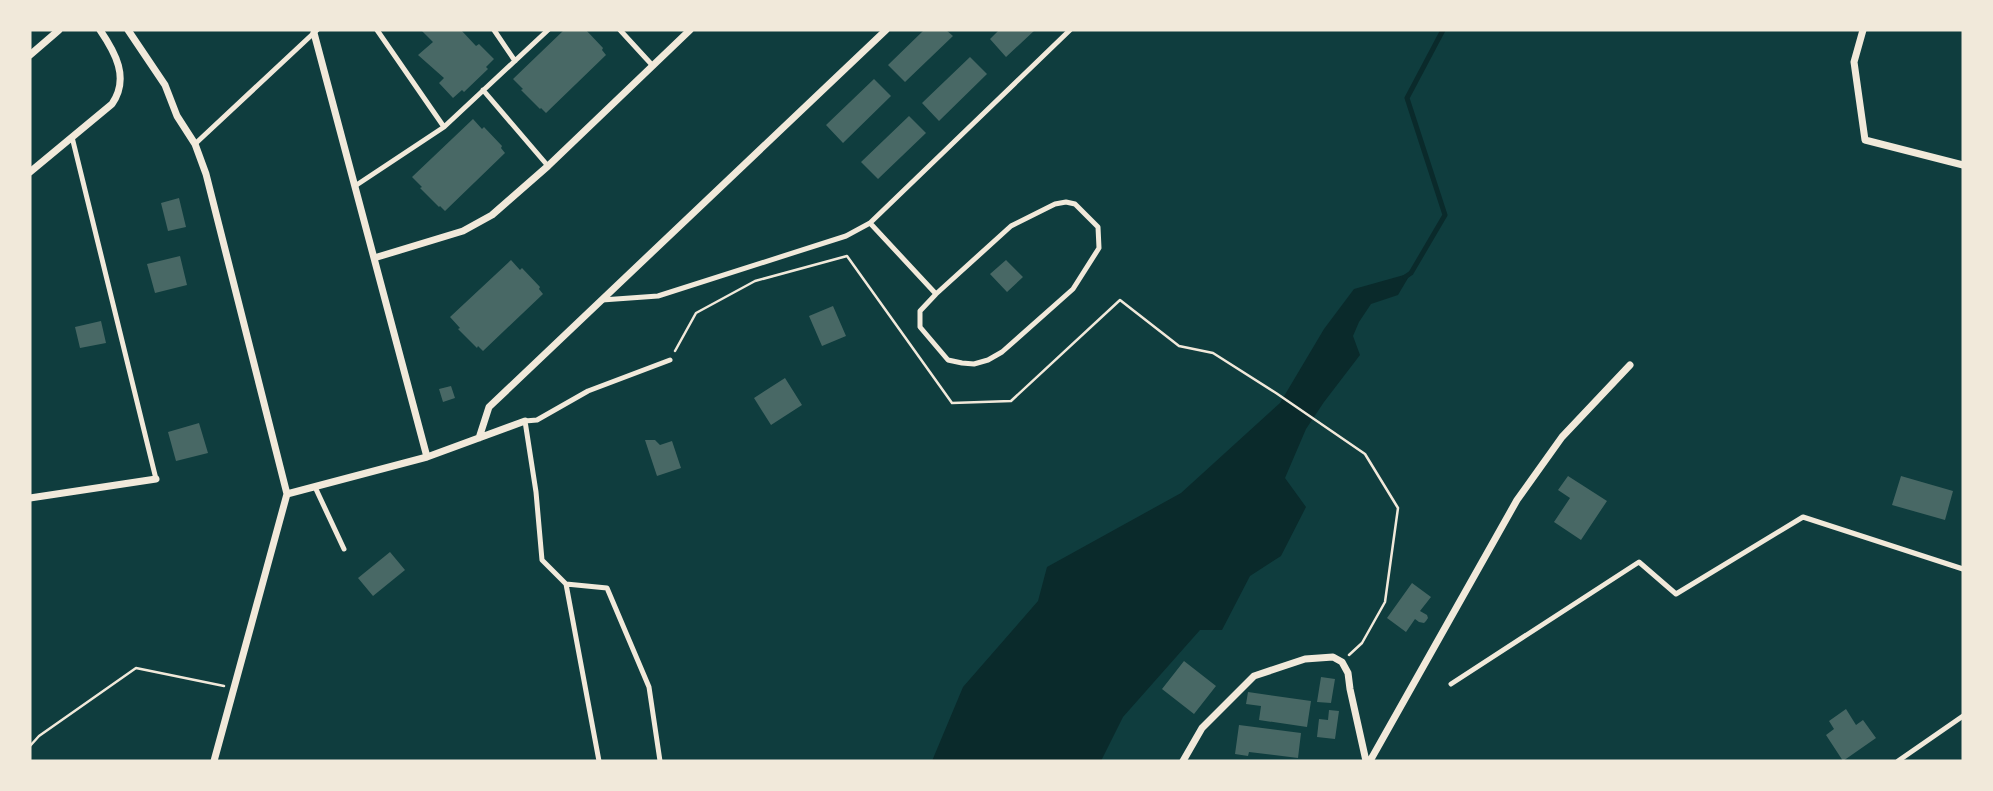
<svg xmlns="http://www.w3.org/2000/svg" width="1993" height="791" viewBox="0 0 1993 791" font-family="Rubik,sans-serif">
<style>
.water{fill:#0a2a2b}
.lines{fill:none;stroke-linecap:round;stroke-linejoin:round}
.stream{stroke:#0a2a2b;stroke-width:5}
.building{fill:#486865}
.path{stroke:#f1e9da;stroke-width:2.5}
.service{stroke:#f1e9da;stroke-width:5}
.minor{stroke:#f1e9da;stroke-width:7}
</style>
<rect width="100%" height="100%" fill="#0f3d3e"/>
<!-- water -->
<path class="water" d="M1411 273 1398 295 1371 304 1359 322 1353 336 1360 355 1324 402 1306 429 1285 478 1306 507 1281 556 1250 576 1222 630H1200L1123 717 1101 761H932L963 687 1038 601 1047 567 1181 493 1280 403 1324 329 1354 289Z"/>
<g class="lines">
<!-- stream -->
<path class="stream" d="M1405 277 1411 273 1445 215 1407 98 1443 30"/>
</g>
<!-- building -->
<path class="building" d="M421 30H461L476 46 479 44 494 59 486 67 488 69 464 92 462 90 453 98 439 83 444 78 418 55 433 42Z
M564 30H586L603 48 602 50 606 55 546 113 541 108 540 109 521 90 523 89 513 79Z
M924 30H946L953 36 905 82 888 65Z
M999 30H1035L1006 57 990 39Z
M970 57 987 74 939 121 922 103Z
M874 79 891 96 843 143 826 125Z
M909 116 926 133 878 179 861 162Z
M473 119 482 129 484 127 502 146 501 148 505 153 445 211 440 206 439 207 420 188 422 187 412 177Z
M179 198 186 227 168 231 161 203Z
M180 256 187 285 155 293 147 264Z
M511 260 520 270 522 268 540 287 539 289 543 294 483 351 478 346 477 348 458 329 460 328 450 317Z
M1006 260 1023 277 1007 292 990 274Z
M833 306 846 336 822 346 809 316Z
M101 321 106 343 80 348 75 327Z
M785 378 802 405 771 425 754 398Z
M451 386 455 398 443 402 439 389Z
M199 423 208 453 176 461 168 432Z
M645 440H655L660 445 672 441 681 468 657 476Z
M1568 476 1607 501 1581 540 1554 522 1570 498 1558 490Z
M1901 476 1953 491 1945 520 1892 505Z
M390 552 405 570 373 596 358 578Z
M1412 583 1431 597 1420 611 1427 615 1428 618 1426 621 1424 623 1419 622 1415 619 1406 632 1387 618Z
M1184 661 1216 686 1194 714 1162 689Z
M1321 677 1335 679 1331 703 1317 702Z
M1248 692 1311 701 1307 727 1259 720 1261 706 1246 704Z
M1846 709 1856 725 1863 720 1876 738 1843 761 1826 735 1834 729 1829 721Z
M1329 710 1339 711 1335 739 1317 737 1319 719 1328 720Z
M1239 725 1301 733 1298 758 1249 752 1248 756 1235 754Z"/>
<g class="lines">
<!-- path -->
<path class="path" d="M675 351 696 313 755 281 847 256 952 403 1011 401 1120 300 1179 346 1213 353 1276 393 1365 454 1398 508 1385 602 1362 643 1349 655
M30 746 39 736 136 668 224 686"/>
<!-- service -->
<path class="service" d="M377 30 444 127
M494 30 515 61
M620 30 653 66
M483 90 548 166
M72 137 156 479
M195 144 317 30
M355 186 444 127 548 30
M1066 202 1075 204 1098 227 1099 248 1073 289 1002 352 988 360 974 364 962 363 948 360 920 327V311L936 294 1011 226 1055 204Z
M870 223 936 294
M602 300 658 296 846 236 870 223 1070 30
M315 487 344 549
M566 584 607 588 649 687 660 761
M1451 684 1639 562 1676 594 1803 517 1963 569
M599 761 566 584 542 560 536 492 525 421 537 420 588 391 670 360
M1898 761 1963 716"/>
<!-- minor -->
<path class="minor" d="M128 30 165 85 177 116 195 144 206 174 287 494 214 761
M1863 30 1854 62 1865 140 1963 165
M314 33 427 457
M30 55 59 30
M30 172 112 104C130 78 115 52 100 30
M374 258 463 231 492 215 548 166 690 30
M479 438 489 407 886 30
M287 494 427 457 525 421
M30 498 156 479
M1183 761 1202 728 1254 676 1305 659 1333 657 1342 662 1348 673 1350 689 1366 761
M1370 761 1517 500 1562 437 1630 365"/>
</g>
<!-- border -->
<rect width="1993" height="791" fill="none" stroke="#f1e9da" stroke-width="63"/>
</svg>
